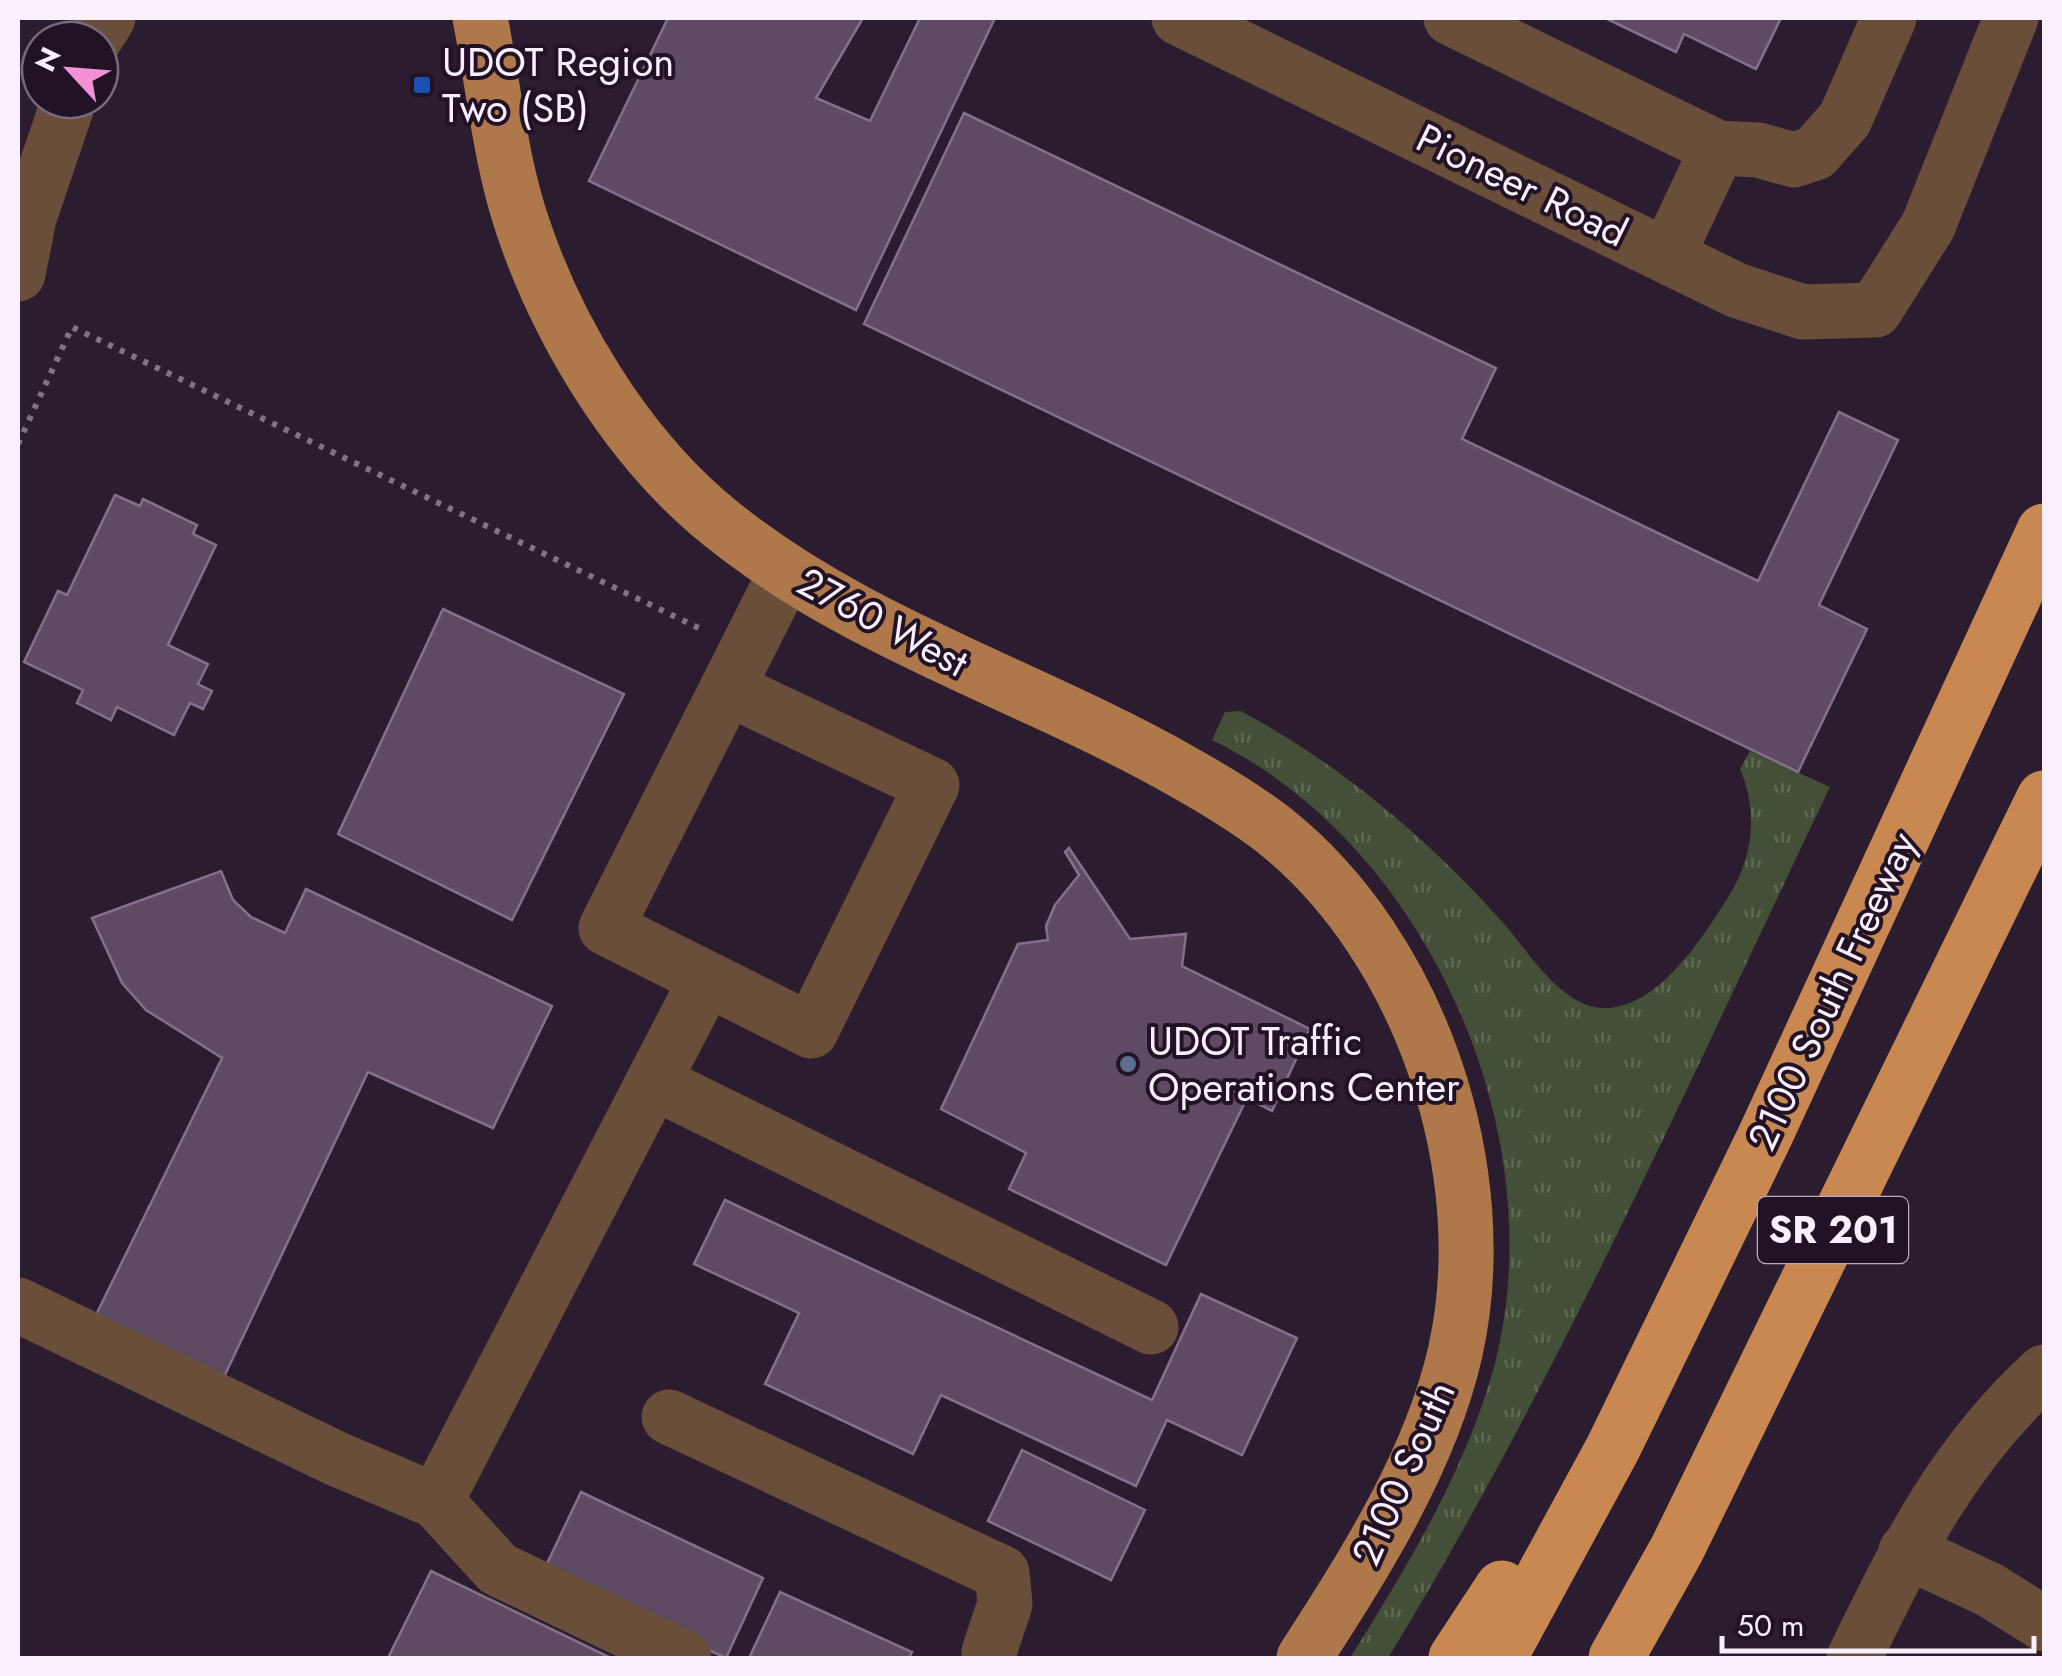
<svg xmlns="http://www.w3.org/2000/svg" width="2062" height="1676" viewBox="0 0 2062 1676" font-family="Jost,sans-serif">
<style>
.grass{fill:url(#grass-tufts)}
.building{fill:#5e4b63;stroke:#84708a;stroke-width:2.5}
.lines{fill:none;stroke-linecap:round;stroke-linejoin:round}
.path{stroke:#817384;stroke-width:6;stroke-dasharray:5 8;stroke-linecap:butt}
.minor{stroke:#694e39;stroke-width:55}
.major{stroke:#ae784b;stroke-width:55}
.highway{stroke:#c98852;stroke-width:55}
.transit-dot{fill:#1a4fb4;stroke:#221226;stroke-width:4}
.service-dot{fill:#5c6f8a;stroke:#221226;stroke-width:4}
.labels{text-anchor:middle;stroke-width:8;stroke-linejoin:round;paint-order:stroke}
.shield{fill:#221226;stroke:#b9adbc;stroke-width:2.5}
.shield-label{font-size:38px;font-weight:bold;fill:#faeffd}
.poi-label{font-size:40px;fill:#faeffd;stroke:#221226;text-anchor:start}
.street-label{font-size:40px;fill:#faeffd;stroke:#221226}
</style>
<defs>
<pattern id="grass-tufts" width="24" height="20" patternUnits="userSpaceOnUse" patternTransform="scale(2.5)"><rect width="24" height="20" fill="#434f37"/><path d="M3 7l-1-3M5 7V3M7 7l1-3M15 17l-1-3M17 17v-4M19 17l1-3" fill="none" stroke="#5f6955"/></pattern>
</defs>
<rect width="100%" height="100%" fill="#2c1c30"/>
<!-- grass -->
<path class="grass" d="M1241 711C1341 765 1430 840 1505 925 1529 953 1561 1005 1601 1008 1656 1011 1701 940 1727 899 1753 859 1759 813 1740 769L1750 751 1830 787C1690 1079 1557 1382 1388 1658H1350C1405 1570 1459 1482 1490 1381 1561 1147 1432 847 1212 740L1225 712Z"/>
<!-- building -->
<path class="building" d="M668 18H863L816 98 870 121 920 18H995L856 310 589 181Z
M1605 18H1781L1756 69 1684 34 1676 52Z
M964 113 1496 368 1462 439 1758 581 1839 412 1898 440 1819 605 1867 629 1798 772 864 324Z
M115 495 140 506 143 499 197 525 193 534 216 545 168 645 208 664 198 684 212 691 203 709 190 703 174 735 117 707 111 720 77 703 83 690 24 662 58 591 67 595Z
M443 609 624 694 512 920 338 834Z
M1069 848 1130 939 1186 934 1182 966 1310 1029 1272 1111 1247 1098 1166 1265 1009 1189 1026 1153 941 1109 1018 944 1048 940 1046 926 1055 905 1079 875 1065 852Z
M221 871 233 900 251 917 285 933 306 889 552 1006 493 1128 368 1072 223 1379 95 1317 222 1058 146 1010 122 983 92 918Z
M725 1200 1152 1400 1201 1294 1297 1338 1242 1455 1167 1420 1136 1486 941 1395 913 1454 765 1384 799 1313 694 1264Z
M1022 1450 1145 1510 1111 1580 988 1521Z
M581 1492 763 1578 726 1658 542 1574Z
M431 1571 611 1658H388Z
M780 1592 912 1652 909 1658H749Z"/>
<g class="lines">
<!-- path -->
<path class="path" d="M18 444 72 327 703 630"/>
<!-- minor -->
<path class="minor" d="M1179 18 1736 290 1803 312 1875 310 1928 226 2011 18
M1451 18 1718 148
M94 40 108 18
M1667 256 1718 148 1758 150 1794 160 1815 153 1845 119 1889 18
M18 274 29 218 69 100
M727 688 932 785 811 1031 606 928 786 572
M654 1082 1151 1327
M18 1305 337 1459 436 1501
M669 1417 1002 1573 1005 1604 989 1652
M1906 1551 1990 1590 2044 1624
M684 1658 498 1569 436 1501 706 980
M1854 1658C1907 1549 1953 1455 2044 1372"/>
<!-- major -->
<path class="major" d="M480 18C494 87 500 160 523 227 558 331 624 440 707 512 847 632 1028 683 1185 773 1215 790 1248 810 1275 831 1421 948 1496 1172 1455 1353 1430 1462 1364 1565 1304 1658"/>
<!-- highway -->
<path class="highway" d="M1456 1658 1502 1588
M1499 1658 1613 1448 1765 1136 2044 531
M1616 1658 1677 1549 2044 798"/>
</g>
<!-- markers -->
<rect class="transit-dot" x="412" y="75" width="20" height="20" rx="5"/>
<circle class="service-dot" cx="1128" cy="1064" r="10"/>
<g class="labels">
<!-- shield labels -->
<rect class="shield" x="1758" y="1197" width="150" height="66" rx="8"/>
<g class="shield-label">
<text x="1833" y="1243">SR 201</text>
</g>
<!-- poi labels -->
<g class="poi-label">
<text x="442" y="76">UDOT Region<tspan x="442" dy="46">Two (SB)</tspan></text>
<text x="1148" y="1055">UDOT Traffic<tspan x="1148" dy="46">Operations Center</tspan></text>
</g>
<!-- street labels -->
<g class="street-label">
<text transform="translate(1522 185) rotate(26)" y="14">Pioneer Road</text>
<text transform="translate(883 622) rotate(28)" y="14">2760 West</text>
<text transform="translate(1832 991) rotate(-65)" y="14">2100 South Freeway</text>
<text transform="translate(1403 1473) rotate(-66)" y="14">2100 South</text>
</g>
</g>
<!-- border -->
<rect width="2062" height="1676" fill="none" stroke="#faeffd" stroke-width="40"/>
<!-- north arrow -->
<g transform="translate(70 70) rotate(296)"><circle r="48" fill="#221226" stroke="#786a7c" stroke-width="2.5"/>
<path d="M0-8L18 38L0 25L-18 38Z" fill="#f391d6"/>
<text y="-15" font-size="28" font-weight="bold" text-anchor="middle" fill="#faeffd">N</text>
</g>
<!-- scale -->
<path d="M1722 1636v15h312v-15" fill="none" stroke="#faeffd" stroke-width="5"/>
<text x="1737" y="1636" font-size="30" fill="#faeffd" stroke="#221226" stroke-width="8" paint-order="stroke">50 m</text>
</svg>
